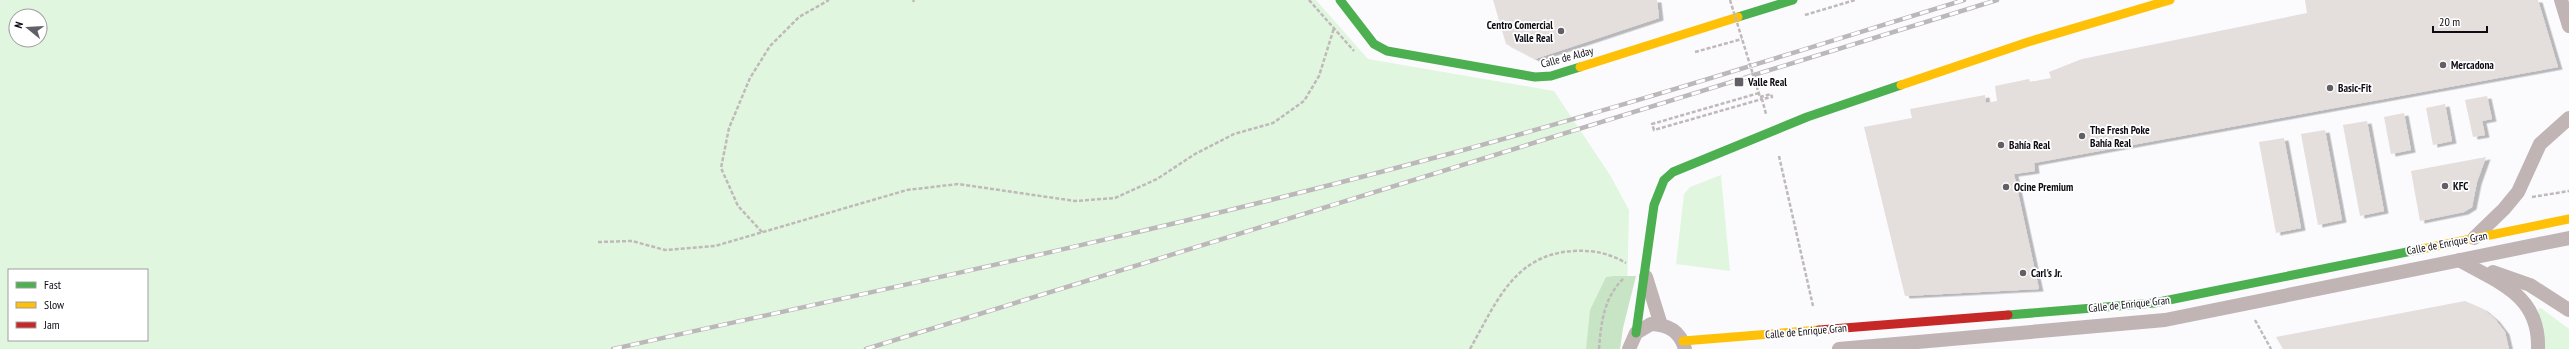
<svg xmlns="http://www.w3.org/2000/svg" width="2569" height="349" viewBox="0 0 2569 349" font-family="'PT Sans Narrow',sans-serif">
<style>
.green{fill:#e1f6df;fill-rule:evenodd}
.forest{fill:#c7e5c5}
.building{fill:#e4dedd;filter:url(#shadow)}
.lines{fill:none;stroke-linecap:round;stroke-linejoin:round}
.path{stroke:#bfb9ba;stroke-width:2.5;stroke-dasharray:4 2;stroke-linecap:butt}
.street{stroke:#c0b4b5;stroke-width:14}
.fast{stroke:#4caf50;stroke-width:9}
.slow{stroke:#ffc107;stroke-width:9}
.jam{stroke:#c62828;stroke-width:9}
.rail-casing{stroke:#bcb8b9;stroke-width:4.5}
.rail{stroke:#fff;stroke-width:3;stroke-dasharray:9;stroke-linecap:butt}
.path-bridge{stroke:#bfb9ba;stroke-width:2.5;stroke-dasharray:4 2;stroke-linecap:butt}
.poi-dot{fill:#625f66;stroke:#fff;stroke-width:1.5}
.labels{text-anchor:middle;stroke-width:3.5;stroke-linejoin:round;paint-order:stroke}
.poi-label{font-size:11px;font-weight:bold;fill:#0f0b14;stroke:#fff;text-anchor:start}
.street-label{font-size:11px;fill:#0f0b14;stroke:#fff}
</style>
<defs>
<filter id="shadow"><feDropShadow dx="4.5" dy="2.5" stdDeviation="0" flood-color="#0004"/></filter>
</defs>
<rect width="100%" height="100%" fill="#fbfafd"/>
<!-- green -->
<path class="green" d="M0 0H1316L1368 59 1554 91 1610 175 1629 210 1627 293 1620 349H0ZM16 16H40V40H16ZM9 270H147V340H9Z
M1721 175 1730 271 1676 264 1684 194 1690 187Z
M2541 308 2569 329V349H2544L2538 309Z"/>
<!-- forest -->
<path class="forest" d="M1614 276H1636L1623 328 1620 349H1586L1590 310 1606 277Z"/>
<!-- building -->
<path class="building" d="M1493 0H1657L1659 18 1535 59 1506 44Z
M2305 0H2538L2558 67 2034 163 2035 171 2014 174 2039 289 1905 296 1864 127 1912 118 1910 109 1985 95 1986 103 1997 101 1995 86 2029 79 2030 82 2051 78 2049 72 2082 59 2307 13Z
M2487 96 2492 119 2482 121 2485 135 2473 137 2465 100Z
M2445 104 2452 141 2433 145 2426 108Z
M2404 113 2411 150 2391 154 2384 117Z
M2367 121 2384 211 2360 216 2343 125Z
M2325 130 2342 220 2318 225 2301 134Z
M2284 138 2301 228 2276 233 2259 142Z
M2486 157 2477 182 2472 207 2464 212 2420 221 2411 171Z
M2465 301 2483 309 2495 319 2505 332 2509 349H2283L2276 337Z"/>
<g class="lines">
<!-- path -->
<path class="path" d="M1309 0 1354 51
M913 2 914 0
M1805 15 1855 0
M1695 52 1742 39
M1759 93 1652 124 1654 130 1762 99
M1760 97 1771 94 1772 97 1762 99 1766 114
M1779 156 1813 306
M2532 197 2569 191
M762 232 738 206 721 168 729 128 750 78 770 46 799 17 829 0
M598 242 632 241 665 250 715 246 907 190 958 184 1075 201 1115 198 1157 179 1195 154 1234 134 1273 123 1304 101 1319 76 1334 28
M2255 320 2271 349
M1470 349C1496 303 1514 254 1574 251 1593 250 1609 253 1626 263
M1599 349C1601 322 1604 297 1624 278"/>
<!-- street -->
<path class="street" d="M2561 0 2569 26
M2474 238 2504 209 2518 192 2540 144 2569 118
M2459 260C2499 283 2540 295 2538 349
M2493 272 2530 285 2569 310
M1646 277 1661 325
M1629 349 1636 333 1651 324C1669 325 1680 331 1685 349
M1839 349 2165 320 2569 238"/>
<!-- fast -->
<path class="fast" d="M1340 0 1374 44 1387 51 1535 77 1551 76 1580 67
M1738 17 1793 0
M2008 315 2154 303 2422 249
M1636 333 1654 205 1664 180 1673 172 1807 117 1901 85"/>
<!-- slow -->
<path class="slow" d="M1580 67 1738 17
M1901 85 2028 42 2170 0
M2422 249 2569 219
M1683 341 1819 330"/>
<!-- jam -->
<path class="jam" d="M1819 330 2008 315"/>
<!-- rail casing -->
<g class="rail-casing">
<path id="rail" d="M613 349C884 289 1157 232 1426 160 1607 112 1785 55 1964 0
M866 349 1997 0"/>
</g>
<!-- rail -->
<use href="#rail" class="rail"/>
<!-- path-bridge -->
<path class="path-bridge" d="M1730 0 1760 97"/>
</g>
<!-- markers -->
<g class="poi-dot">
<circle cx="1561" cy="31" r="4"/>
<circle cx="2443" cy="65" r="4"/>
<rect x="1734" y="77" width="10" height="10" rx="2"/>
<circle cx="2330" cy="88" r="4"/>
<circle cx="2082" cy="136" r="4"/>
<circle cx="2001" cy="145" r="4"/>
<circle cx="2445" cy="186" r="4"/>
<circle cx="2006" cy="187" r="4"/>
<circle cx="2023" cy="273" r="4"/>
</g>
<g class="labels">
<!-- poi labels -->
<g class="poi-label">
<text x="1553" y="29" text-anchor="end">Centro Comercial<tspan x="1553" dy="13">Valle Real</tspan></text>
<text x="2451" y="69">Mercadona</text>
<text x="1748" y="86">Valle Real</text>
<text x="2338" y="92">Basic-Fit</text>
<text x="2090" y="134">The Fresh Poke<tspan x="2090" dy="13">Bahía Real</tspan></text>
<text x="2009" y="149">Bahía Real</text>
<text x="2453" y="190">KFC</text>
<text x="2014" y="191">Ocine Premium</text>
<text x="2031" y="277">Carl's Jr.</text>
</g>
<!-- street labels -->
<g class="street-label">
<text transform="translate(1567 57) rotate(-15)" y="4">Calle de Alday</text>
<text transform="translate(2447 243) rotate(-11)" y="4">Calle de Enrique Gran</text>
<text transform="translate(2129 304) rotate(-6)" y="4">Calle de Enrique Gran</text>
<text transform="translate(1806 331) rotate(-5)" y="4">Calle de Enrique Gran</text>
</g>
</g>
<!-- legend -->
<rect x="8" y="269" width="140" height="72" fill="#ffffff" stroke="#9f9da1"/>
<rect x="16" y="282" width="20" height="6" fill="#4caf50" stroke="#9f9da1"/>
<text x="44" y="289" font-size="12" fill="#0f0b14">Fast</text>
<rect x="16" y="302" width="20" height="6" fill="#ffc107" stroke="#9f9da1"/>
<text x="44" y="309" font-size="12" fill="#0f0b14">Slow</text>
<rect x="16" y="322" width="20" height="6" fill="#c62828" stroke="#9f9da1"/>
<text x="44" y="329" font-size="12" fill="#0f0b14">Jam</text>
<!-- north arrow -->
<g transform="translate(28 28) rotate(288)"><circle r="19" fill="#ffffff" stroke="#9f9da1"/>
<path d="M0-3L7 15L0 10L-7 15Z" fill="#625f66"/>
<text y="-6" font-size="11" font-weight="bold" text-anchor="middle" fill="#0f0b14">N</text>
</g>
<!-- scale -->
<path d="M2433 26v6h54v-6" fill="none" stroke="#0f0b14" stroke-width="2"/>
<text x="2439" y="26" font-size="12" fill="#0f0b14" stroke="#ffffff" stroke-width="3" paint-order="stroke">20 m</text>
</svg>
